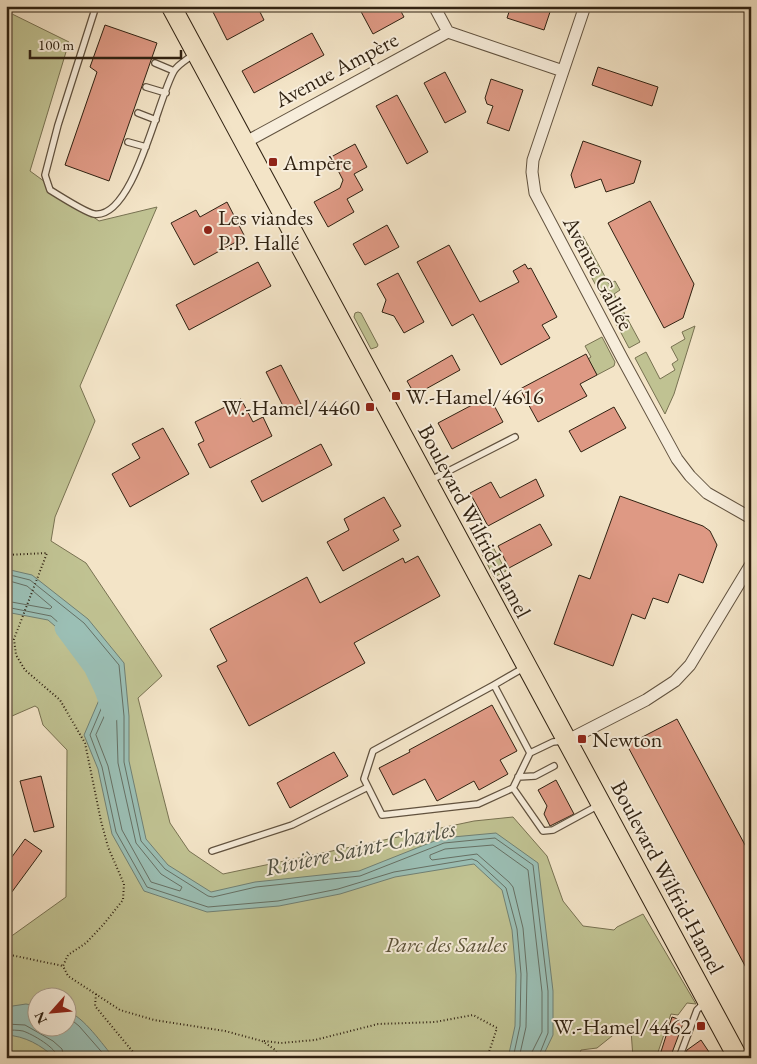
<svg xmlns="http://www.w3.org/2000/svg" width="757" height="1064" viewBox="0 0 757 1064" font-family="'EB Garamond',serif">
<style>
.green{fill:#c0c292;stroke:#787252;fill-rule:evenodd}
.water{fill:#9bbfb5;stroke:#708074}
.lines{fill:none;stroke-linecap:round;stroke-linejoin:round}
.shore{stroke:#667064;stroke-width:1}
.river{stroke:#9bbfb5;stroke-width:19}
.building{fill:#de9984;stroke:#302212}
.lane-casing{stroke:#61523f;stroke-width:8}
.street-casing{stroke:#61523f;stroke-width:13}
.primary-casing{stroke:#302212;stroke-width:21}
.path{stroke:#302212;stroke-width:2;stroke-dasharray:1 2.5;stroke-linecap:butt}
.lane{stroke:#f7eddb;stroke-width:5.5}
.street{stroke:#f7eddb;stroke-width:11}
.primary{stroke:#f3e4c7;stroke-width:19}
.poi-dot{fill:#8f2418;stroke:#f7eddb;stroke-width:2}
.labels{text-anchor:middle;stroke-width:4;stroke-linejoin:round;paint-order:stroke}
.street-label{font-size:22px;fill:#302212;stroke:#f7eddb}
.poi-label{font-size:22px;fill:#302212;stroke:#f7eddb;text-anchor:start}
.park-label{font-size:22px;font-style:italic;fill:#5b5238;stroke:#f7eddb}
.water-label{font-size:24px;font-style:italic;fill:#505143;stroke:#f7eddb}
</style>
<rect width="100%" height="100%" fill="#f3e4c7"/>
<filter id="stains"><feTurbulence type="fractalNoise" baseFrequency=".004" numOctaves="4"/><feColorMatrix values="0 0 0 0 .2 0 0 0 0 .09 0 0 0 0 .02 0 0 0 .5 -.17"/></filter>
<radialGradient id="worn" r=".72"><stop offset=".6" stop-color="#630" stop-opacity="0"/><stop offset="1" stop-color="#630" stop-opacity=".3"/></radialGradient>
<!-- green -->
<path class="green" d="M6 11 69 42 30 171 99 221 157 207 80 386 95 421 55 517 51 541 86 563 162 676 138 698 170 823 189 851 223 874 474 821 513 817 547 856 563 901 583 926 614 930 617 927 643 914 696 1004 687 1003 678 1015 671 1014 656 1058H633L631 1030 617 1032 597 1048 581 1050 578 1058H6V940L66 897 67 750 43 725 38 708 35 706 12 716 6 715ZM38 996H68V1026H38Z
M583 236 609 284 615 281 620 290 614 294 640 342 629 348 575 246 577 241Z
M358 312 361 313 378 345 377 347 371 349 354 317 355 313Z
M695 326 674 394 665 414 635 358 646 352 660 379 675 370 672 364 678 360 671 347 685 339 682 332Z
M602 337 615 362 614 366 597 375 588 359 591 357 585 346Z
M493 547 506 571 494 577 482 554Z"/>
<!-- water -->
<path class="water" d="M6 569 32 575 88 619 124 663 129 716V761L146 839 168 865 211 892 255 882 359 871 442 838 496 833 538 863 553 991V1035L542 1058H508L515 1026 516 975 512 930 502 890 474 864 395 877 340 894 279 906 207 912 144 891 112 834 98 769 84 735 105 686 84 651 48 620 6 612Z
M26 1004 37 1006 38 1026H68V1012C83 1016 103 1045 114 1058H55C41 1045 25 1036 6 1035V1007Z"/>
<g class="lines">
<!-- shore -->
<path class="shore" d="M6 574 30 580 84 623 119 665 124 716V762L141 841 165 869 208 896 213 897 256 887 360 876 444 843 495 838 533 865 548 991V1033L538 1058
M6 580 27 586 52 607 50 609 6 601
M6 607 51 616 87 648 109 683 110 688 90 735 102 767 116 832 147 887 208 907 278 901 338 889 394 872 472 859 477 861 506 888 517 929 521 974 520 1026 513 1058
M113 698 116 699 118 763 136 843 161 874 182 887 180 891 151 882 122 830 108 766 96 735Z
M68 1017 79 1026 107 1058
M6 1024 25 1025 53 1041 62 1049 64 1058
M6 1030C11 1030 18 1030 23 1031 32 1034 57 1048 58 1058
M519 1058 526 1027 527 974 523 928 513 887 509 882 477 854 432 860 430 858V855L445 849 493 845 528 870 542 992V1032L532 1052 531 1058"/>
<!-- river -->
<path class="river" d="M64 628 93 667 104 690 112 712"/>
</g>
<!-- building -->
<path class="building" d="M210 6H257L264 20 227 40Z
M358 6H398L404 17 373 34Z
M511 6H542V9L550 12 544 30 507 18Z
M105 25 157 43 109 181 65 165 97 72 90 67Z
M312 33 324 55 254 93 242 71Z
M598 67 658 87 652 106 592 85Z
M445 72 466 112 445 123 424 83Z
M491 79 523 90 509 131 487 123 493 106 487 104 485 98Z
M397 95 428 152 407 164 376 106Z
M583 141 641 161 634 183 606 192 601 179 575 188 571 175Z
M355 144 367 167 354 174 363 190 347 199 354 212 328 227 314 202 340 188 343 180 331 157Z
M650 201 694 284 683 318 664 328 608 223Z
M227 202 245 237 194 265 171 223 196 210 200 217Z
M387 225 399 247 365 265 353 244Z
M449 245 480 302 519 282 513 271 525 264 528 269 531 268 557 317 542 325 550 338 501 365 473 314 452 326 417 262Z
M258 262 271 286 189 330 176 305Z
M398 273 424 322 404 333 394 316 382 312 386 300 377 284Z
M586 354 597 375 580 384 587 396 538 422 520 389Z
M452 355 460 370 415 395 407 381Z
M281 365 301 404 286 412 266 372Z
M489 396 503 422 452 449 438 423Z
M241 399 253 422 263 417 272 436 210 468 198 444 204 441 195 422Z
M614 407 626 428 581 452 569 431Z
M163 428 189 474 130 507 112 474 140 458 132 444Z
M321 444 332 465 262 502 251 481Z
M536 479 544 496 488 526 470 493 491 482 500 498Z
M620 496 703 526 710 531 717 545 703 583 679 574 668 603 653 598 645 619 632 614 613 666 554 644 579 575 590 579Z
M384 497 401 526 393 530 399 540 343 571 327 542 349 530 344 519Z
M540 524 552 545 509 568 498 546Z
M418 556 440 596 354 643 365 663 249 726 217 666 227 661 210 629 307 577 320 603 403 558 405 563Z
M492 705 517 751 500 760 508 774 479 790 474 781 437 801 425 779 393 795 379 768 410 752 409 750Z
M677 719 751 856V977L627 745Z
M334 752 348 776 290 808 277 783Z
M41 776 54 827 34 832 20 781Z
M556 780 574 814 550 826 544 814 547 806 538 790Z
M25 839 42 851 6 900V865Z
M672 1017 684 1021 670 1058H659Z
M701 1040 713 1058H688L685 1054 687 1050Z"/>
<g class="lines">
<!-- lane casing -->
<g class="lane-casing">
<path id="lane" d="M96 6 58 125 45 175 50 190C58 195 87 213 94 214 134 220 158 97 174 71 178 64 188 59 194 54
M155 63 174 71
M146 87 166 93
M138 113 156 120
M128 142 146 147
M429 481 515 437
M525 667 494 685 530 753 553 742 563 741
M494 685 373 751 364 779 382 815 478 804 513 788 530 753
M518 777 535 776 554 766
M513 788 543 831 553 830 599 805
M212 851 292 825 368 787
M679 1058 697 1010 705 1002"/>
</g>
<!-- street casing -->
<g class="street-casing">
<path id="street" d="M434 6 448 32 563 71
M585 6 533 160 532 172 535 193 622 358 677 459 690 476 707 493 751 518
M244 143 448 32
M568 740 646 700 675 681 690 665 751 564"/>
</g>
<!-- primary casing -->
<g class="primary-casing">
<path id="primary" d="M171 6 738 1058"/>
</g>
<!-- path -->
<path class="path" d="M6 555 47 553 14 639 16 655 25 670 60 700 85 743 101 821 108 847 124 884 123 900 103 925 86 943 68 955 63 966 68 976 120 1010 154 1020 225 1031 262 1041 274 1049 281 1058
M6 954 63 966
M96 994 95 1006 138 1058
M264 1041 281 1043 315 1040 378 1024 435 1022 473 1015 497 1028 487 1058"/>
<!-- lane -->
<use href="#lane" class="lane"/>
<!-- street -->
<use href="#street" class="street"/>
<!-- primary -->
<use href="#primary" class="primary"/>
</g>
<!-- markers -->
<g class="poi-dot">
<rect x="268" y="157" width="10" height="10" rx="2.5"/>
<circle cx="208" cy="230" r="5"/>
<rect x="391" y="391" width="10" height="10" rx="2.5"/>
<rect x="365" y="402" width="10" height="10" rx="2.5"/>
<rect x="577" y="734" width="10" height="10" rx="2.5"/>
<rect x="696" y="1021" width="10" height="10" rx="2.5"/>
</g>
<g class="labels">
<!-- street labels -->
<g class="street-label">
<text transform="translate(336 69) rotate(-28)" y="8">Avenue Ampère</text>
<text transform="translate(599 273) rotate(62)" y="8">Avenue Galilée</text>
<text transform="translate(475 521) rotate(62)" y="8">Boulevard Wilfrid-Hamel</text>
<text transform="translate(668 877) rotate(62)" y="8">Boulevard Wilfrid-Hamel</text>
</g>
<!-- poi labels -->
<g class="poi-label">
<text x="283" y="170">Ampère</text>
<text x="218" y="225">Les viandes<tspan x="218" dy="25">P.P. Hallé</tspan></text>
<text x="406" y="404">W.-Hamel/4616</text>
<text x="360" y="415" text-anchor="end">W.-Hamel/4460</text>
<text x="592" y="747">Newton</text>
<text x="691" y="1034" text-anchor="end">W.-Hamel/4462</text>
</g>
<!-- park labels -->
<g class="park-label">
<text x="446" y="952">Parc des Saules</text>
</g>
<!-- water labels -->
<g class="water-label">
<text transform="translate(360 848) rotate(-12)" y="8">Rivière Saint-Charles</text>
</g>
</g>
<!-- margin -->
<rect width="757" height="1064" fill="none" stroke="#f3e4c7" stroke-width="25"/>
<rect x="8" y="8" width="742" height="1049" fill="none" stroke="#302212" stroke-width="2.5"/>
<rect x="12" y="12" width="732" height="1039" fill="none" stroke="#302212"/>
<!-- north arrow -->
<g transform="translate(52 1012) rotate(243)"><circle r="24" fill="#f7eddb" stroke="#a79c8b"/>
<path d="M0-4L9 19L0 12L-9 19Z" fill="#8f2418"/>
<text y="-8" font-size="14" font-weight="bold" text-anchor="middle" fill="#302212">N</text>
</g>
<!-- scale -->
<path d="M30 50v8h151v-8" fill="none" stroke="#302212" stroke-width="2.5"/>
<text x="38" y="50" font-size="15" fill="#302212" stroke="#f7eddb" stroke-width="4" paint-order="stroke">100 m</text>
<rect width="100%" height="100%" filter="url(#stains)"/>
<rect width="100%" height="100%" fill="url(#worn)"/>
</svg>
